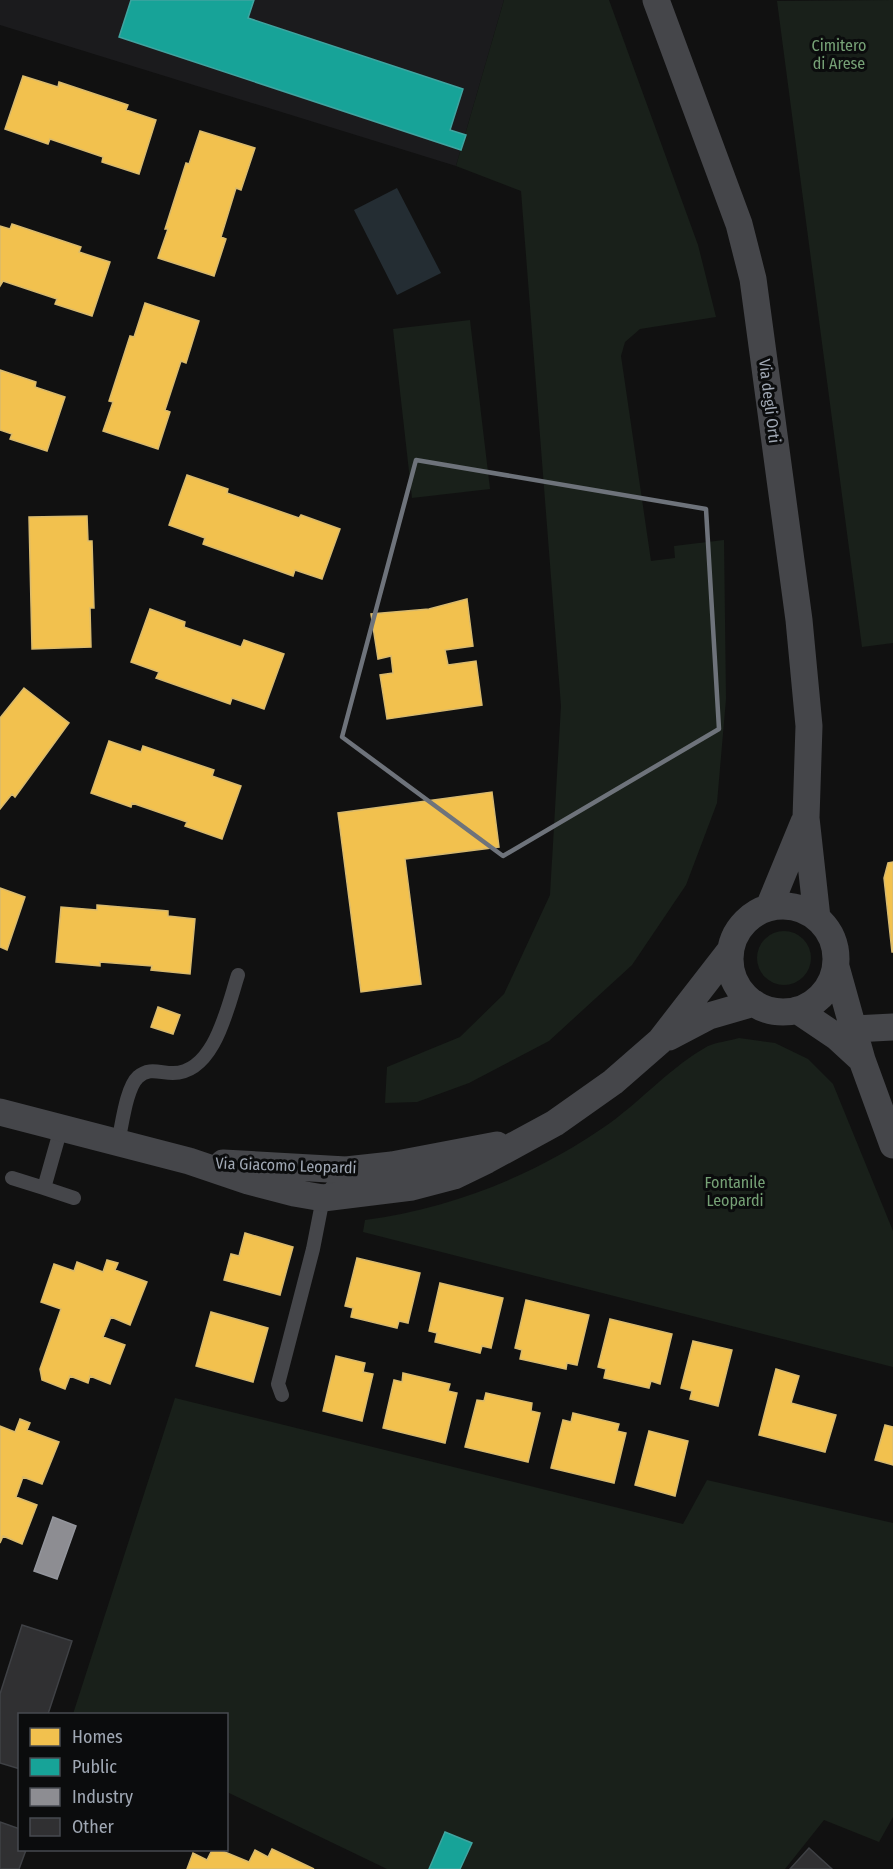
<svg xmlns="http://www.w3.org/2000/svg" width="893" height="1869" viewBox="0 0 893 1869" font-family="'Fira Sans Condensed',sans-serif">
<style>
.built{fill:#1b1b1d}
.green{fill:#19201a}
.water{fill:#242d33}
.homes{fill:#f2c14e;stroke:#d9ba6d;stroke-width:1.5}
.public{fill:#17a398;stroke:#40a4a0;stroke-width:1.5}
.industry{fill:#8d8d92;stroke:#93959c;stroke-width:1.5}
.building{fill:#303032;stroke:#3f4145;stroke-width:1.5}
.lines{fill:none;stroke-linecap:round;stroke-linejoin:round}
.service{stroke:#45464a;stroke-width:14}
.minor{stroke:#45464a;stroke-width:27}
.marked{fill:none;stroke:#6e737b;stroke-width:4.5;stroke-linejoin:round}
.labels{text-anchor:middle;stroke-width:6;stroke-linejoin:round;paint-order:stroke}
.park-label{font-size:16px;fill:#76a176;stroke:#0b0c0d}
.street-label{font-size:16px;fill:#a0a8b4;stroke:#0b0c0d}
</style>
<rect width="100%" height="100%" fill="#111"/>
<!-- built -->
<path class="built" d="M0 0H504L456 166 0 25Z"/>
<!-- green -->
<path class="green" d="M504 0H609L698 245 716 317 640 329 625 342 621 356 651 561 675 558 674 546 724 540 726 699 717 803 686 885 632 965 549 1041 469 1083 417 1102 385 1103 387 1067 460 1037 504 994 550 895 561 706 521 191 456 166Z
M893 0V643L862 647 777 1Z
M470 320 490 489 412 498 393 329Z
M757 958a27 27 0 1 1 54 0a27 27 0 1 1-54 0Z
M739 1038 775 1043 808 1059 833 1084 893 1231V1367L363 1232 365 1220C454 1208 538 1174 610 1123 643 1099 672 1066 708 1046 717 1042 729 1041 739 1038Z
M175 1398 683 1524 707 1480 893 1523V1817L879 1842 824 1820 785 1869H387L227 1792 226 1714H73Z"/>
<!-- water -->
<path class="water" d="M397 188 441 273 397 295 354 210Z"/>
<!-- homes -->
<path class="homes" d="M23 76 58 87 59 82 128 105 126 110 156 120 139 174 102 162 103 157 50 139 48 144 5 129Z
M200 131 255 148 241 190 236 188 221 237 226 239 214 276 158 258 168 229H165L186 163 189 164Z
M12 224 81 247 79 252 110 262 92 316 55 304 57 299 3 281 0 286V226L10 229Z
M145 303 199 321 186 363 181 361 165 410 170 412 158 449 103 431 113 402 109 401 130 336 134 337Z
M0 370 36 382 35 387 65 397 47 451 10 439 12 434 0 430Z
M187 475 228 489 227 493 299 518 301 515 340 529 322 579 295 570 293 576 203 544 205 538 169 525Z
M87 516 88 541H92L94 608H90L91 647 32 649 29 517Z
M467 599 473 646 445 650 448 665 476 661 482 705 387 719 380 675 393 673 391 656 378 659 371 614 429 609Z
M150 609 185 622 184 627 241 647 244 640 284 654 264 709 232 698 230 704 156 678 159 672 131 662Z
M24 688 69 723 15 797 12 794 0 809V718Z
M109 741 141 752 143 746 214 770 212 776 241 786 222 839 185 826 187 822 132 803 131 807 91 793Z
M492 792 499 847 405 859 421 984 361 992 338 813Z
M893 862V952H892L884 878 888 863Z
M0 888 25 897 7 950 0 947Z
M97 905 168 911V916L195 919 190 974 151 970 152 966 100 962V966L56 962 61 907 97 910Z
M158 1007 180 1015 173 1034 151 1027Z
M245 1233 293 1247 280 1295 224 1280 231 1254 239 1256Z
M357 1258 420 1273 408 1323 399 1321 397 1328 351 1317 353 1308 345 1306Z
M107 1260 118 1263 115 1270 147 1282 130 1325 111 1317 103 1337 125 1345 110 1384 90 1376 88 1383 70 1376 65 1389 42 1380 40 1369 61 1309 41 1302 54 1264 74 1271 77 1262 103 1272Z
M440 1283 503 1298 491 1348 482 1346 480 1353 435 1342 437 1333 429 1331Z
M526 1300 589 1315 577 1365 567 1363 566 1369 520 1359 522 1350 515 1348Z
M211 1312 268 1328 253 1382 196 1366Z
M610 1319 672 1334 660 1384 651 1381 649 1388 604 1378 606 1369 598 1367Z
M693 1341 732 1350 718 1406 690 1399 692 1391 681 1388Z
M336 1356 365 1363 363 1372 373 1374 362 1421 323 1411Z
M776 1369 799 1376 791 1403 836 1415 825 1452 759 1435Z
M403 1373 450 1384 448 1391 457 1393 445 1443 383 1428 394 1380 402 1382Z
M486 1393 532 1403 531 1411 540 1413 528 1462 465 1447 477 1400 484 1401Z
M573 1413 619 1424 617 1431 626 1433 614 1483 551 1468 563 1420 571 1422Z
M20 1419 30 1423 27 1430 59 1442 42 1484 23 1477 16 1497 37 1505 22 1544 3 1536 0 1543V1426L15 1432Z
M885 1425 893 1427V1465L875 1460Z
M649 1431 688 1441 675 1496 635 1485Z
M272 1849 314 1869H187L193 1853 207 1860 212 1850H220L249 1862 255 1850 268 1857Z"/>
<!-- public -->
<path class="public" d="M131 0H254L248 18 463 89 450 130 466 135 461 150 119 37Z
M445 1832 472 1843 460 1869H429Z"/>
<!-- industry -->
<path class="industry" d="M53 1517 76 1526 57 1579 34 1571Z"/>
<!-- building -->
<path class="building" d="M22 1625 72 1641 48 1714H20V1769L0 1763V1694Z
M0 1822 20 1829V1850H26L19 1869H0Z
M809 1848 832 1869H790Z"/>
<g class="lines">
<!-- service -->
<path class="service" d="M61 1128 44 1188 74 1198
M118 1142C122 1126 126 1088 138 1077 149 1067 160 1073 173 1073 215 1073 228 1005 238 975
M12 1178 44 1188
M282 1395 278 1384 313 1249 323 1198 346 1170"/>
<!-- minor -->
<path class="minor" d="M656 0 739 224 753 279 799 620 809 726 806 818 817 918
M730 959a53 53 0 1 1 106 0a53 53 0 1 1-106 0Z
M769 907 804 822
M836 967 862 1060 893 1145
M797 1010 837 1037 862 1060
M854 1029 893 1027
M669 1037 709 1016 754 1003
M0 1112 189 1161 248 1181 294 1193 323 1198 412 1187 454 1176 487 1160 555 1123 613 1082 660 1041 729 952
M223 1163 346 1170 392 1165 497 1145"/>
</g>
<!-- marked area -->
<path class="marked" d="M416 460 706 509 719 729 503 856 342 737Z"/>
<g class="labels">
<!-- park labels -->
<g class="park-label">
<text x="839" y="51">Cimitero<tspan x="839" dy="18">di Arese</tspan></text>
<text x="735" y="1188">Fontanile<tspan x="735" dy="18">Leopardi</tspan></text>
</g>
<!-- street labels -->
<g class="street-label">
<text transform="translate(770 401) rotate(83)" y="6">Via degli Orti</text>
<text transform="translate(286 1165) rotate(2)" y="6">Via Giacomo Leopardi</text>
</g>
</g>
<!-- legend -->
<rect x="18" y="1713" width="210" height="138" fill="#0b0c0d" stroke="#474a50" stroke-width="1.5"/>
<rect x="30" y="1728" width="30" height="18" fill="#f2c14e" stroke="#474a50" stroke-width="1.5"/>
<text x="72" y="1743" font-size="18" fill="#a0a8b4">Homes</text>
<rect x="30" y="1758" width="30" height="18" fill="#17a398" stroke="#474a50" stroke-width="1.5"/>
<text x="72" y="1773" font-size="18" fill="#a0a8b4">Public</text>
<rect x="30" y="1788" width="30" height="18" fill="#8d8d92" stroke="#474a50" stroke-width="1.5"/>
<text x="72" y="1803" font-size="18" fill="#a0a8b4">Industry</text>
<rect x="30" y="1818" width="30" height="18" fill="#303032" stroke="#474a50" stroke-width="1.5"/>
<text x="72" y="1833" font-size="18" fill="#a0a8b4">Other</text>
</svg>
